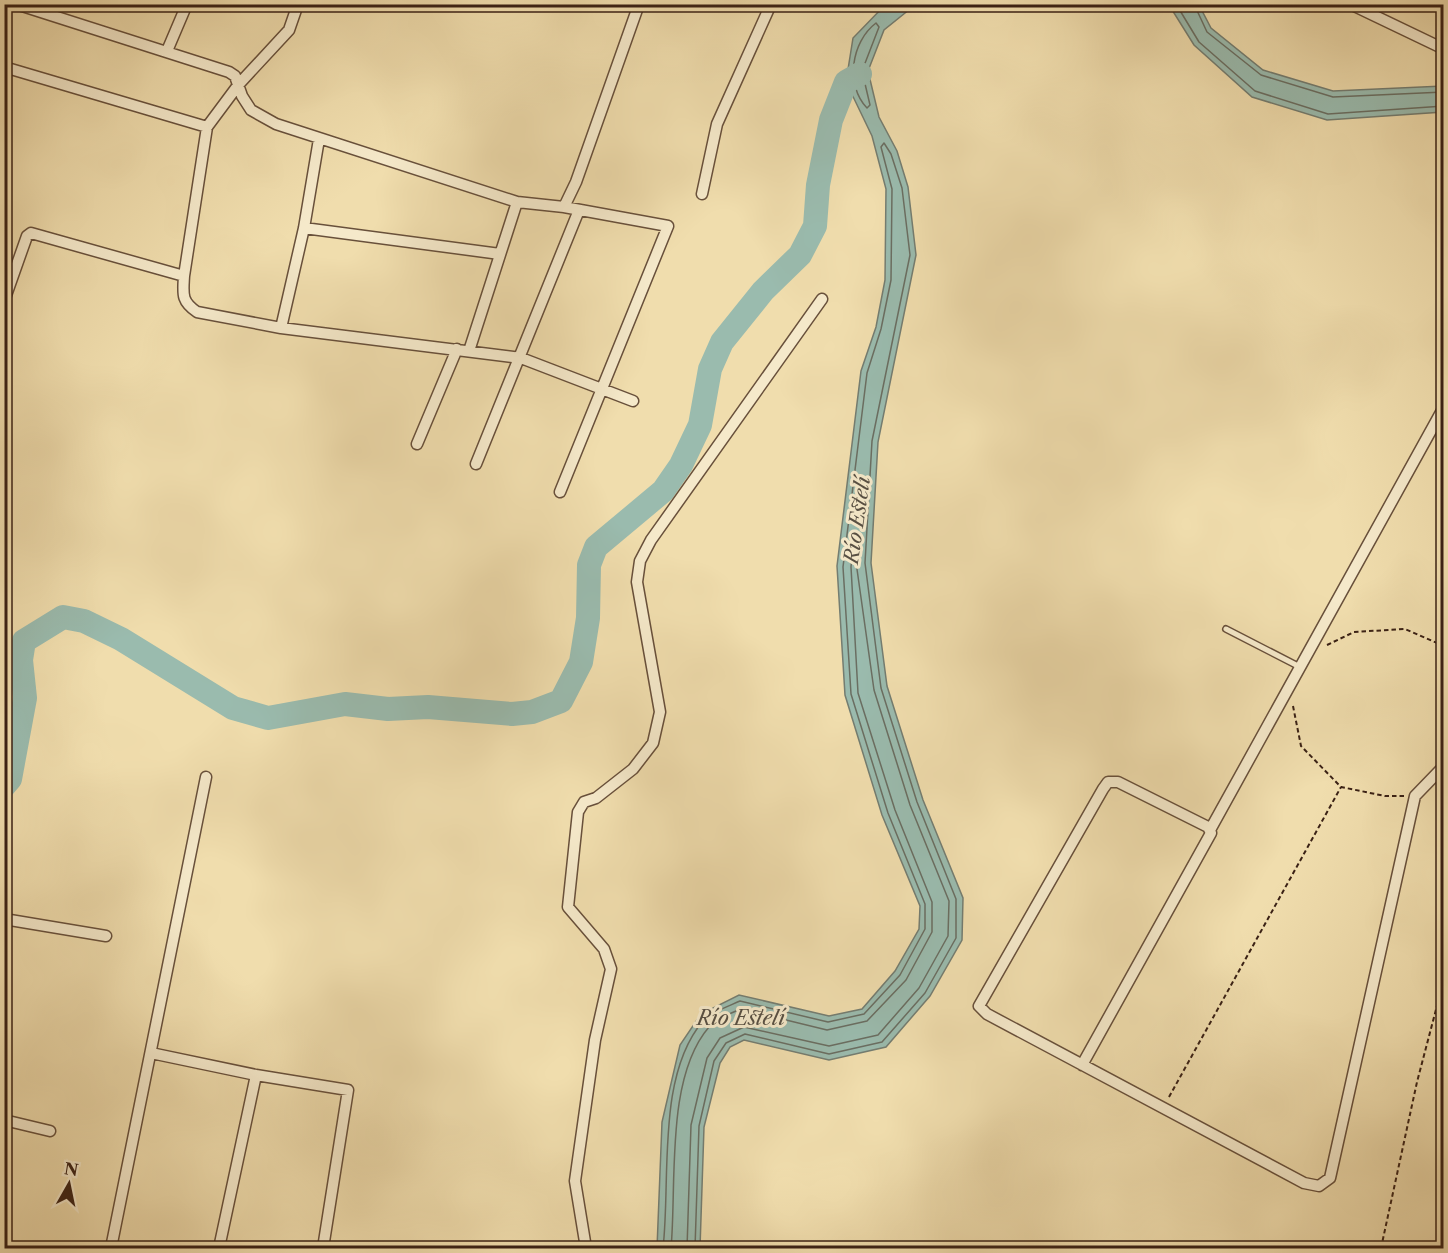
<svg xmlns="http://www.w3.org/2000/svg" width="1448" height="1253" viewBox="0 0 1448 1253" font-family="'Libre Caslon Text',serif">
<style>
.water{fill:#9abbae;stroke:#747d71;stroke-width:1.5}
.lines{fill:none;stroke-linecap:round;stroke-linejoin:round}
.shore{stroke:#6a6e62;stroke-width:1.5}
.river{stroke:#9abbae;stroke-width:24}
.service-casing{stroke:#68503b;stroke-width:8}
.minor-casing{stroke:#68503b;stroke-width:13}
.path{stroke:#3a2115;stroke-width:2;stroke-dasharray:4.5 3;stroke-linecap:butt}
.service{stroke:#f5e9ca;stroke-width:5}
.minor{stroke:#f5e9ca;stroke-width:10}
.labels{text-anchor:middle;stroke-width:6;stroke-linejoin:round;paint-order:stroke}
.water-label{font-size:20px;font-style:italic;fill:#574f43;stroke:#f5e9ca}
</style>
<rect width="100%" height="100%" fill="#f0ddad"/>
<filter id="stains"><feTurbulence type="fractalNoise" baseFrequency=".00333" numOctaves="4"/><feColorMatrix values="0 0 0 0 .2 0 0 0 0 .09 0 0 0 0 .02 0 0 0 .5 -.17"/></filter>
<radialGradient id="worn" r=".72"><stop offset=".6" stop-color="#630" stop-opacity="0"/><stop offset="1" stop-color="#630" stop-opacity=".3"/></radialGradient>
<!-- water -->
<path class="water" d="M886 4 915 5 884 30 868 71 879 117 897 151 908 187 916 255 878 442 871 563 887 686 923 800 963 898 962 940 930 996 886 1047 829 1060 744 1040 730 1047 720 1063 704 1127 700 1248H657L662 1122 680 1045 701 1014 739 995 829 1016 862 1009 895 971 919 929 920 906 882 815 845 695 837 566 861 371 876 327 885 280 886 189 872 136 846 82 853 38Z
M1169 5H1199L1211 28 1263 70 1333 91 1443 86V112L1327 120 1252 97 1194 45Z"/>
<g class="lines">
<!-- shore -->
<path class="shore" d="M1176 4 1199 42 1255 91 1328 114 1444 106
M1194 4 1207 32 1261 75 1333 97 1444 92
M876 23 879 27 862 71 870 105 867 108C845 85 851 42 876 23Z
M663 1248C671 1180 656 1076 703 1021 711 1012 729 1006 740 1001L828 1022 864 1014 900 975 925 929V904L888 813 851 694 843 567 867 373 881 329 891 280 892 189 881 147 884 143 891 154 902 188 910 255 872 441 865 563 881 688 917 802 956 899V938L925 993 882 1042 829 1054 745 1034 726 1043 714 1061 699 1126 695 1248
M671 1248C677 1184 665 1078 709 1027 715 1019 731 1013 741 1009L827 1030 867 1021 906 980 932 932V902L895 810 858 693 851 567 852 556 855 555 874 690 910 805 949 901 948 936 919 988 878 1035 829 1046 744 1027 720 1038 707 1058 691 1125 687 1248"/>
<!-- river -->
<path class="river" d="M4 786 10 779 25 698 21 660 24 641 63 617 84 621 121 639 233 708 268 718 345 704 388 709 428 707 512 714 532 712 561 701 581 662 588 618 589 565 596 547 663 491 681 465 700 425 710 369 722 342 763 291 800 255 815 226 818 185 831 120 846 82 860 74"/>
<!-- service casing -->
<g class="service-casing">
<path id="service" d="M1226 629 1300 667"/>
</g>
<!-- minor casing -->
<g class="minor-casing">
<path id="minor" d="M16 4 229 72 235 76 242 96 251 110 276 124 517 202 564 207 668 226 560 492
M298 4 289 30 239 84 207 127 184 276C183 294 181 301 197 312L281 328 521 358 633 401
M1350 4 1444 49
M167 51 187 4
M4 67 207 127
M702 194 717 124 771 4
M564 207 576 182 639 4
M304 228 500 254
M4 301 27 236 31 233 184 276
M281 328 304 228 319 139
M469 351 517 202
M417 444 457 349
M476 464 579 210
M1210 830 1444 407
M4 919 106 936
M151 1053 256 1075 348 1090 323 1248
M1082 1065 1211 833 1208 827 1118 782H1108L1103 789 979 1006 987 1014 1304 1183 1319 1186 1330 1178 1415 796 1444 766
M4 1120 50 1131
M111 1248 206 777
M219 1248 256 1075
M586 1248 575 1181 595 1040 611 969 604 949 568 907 578 812 584 802 596 798 633 769 653 743 660 712 637 582 640 561 651 540 822 299"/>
</g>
<!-- path -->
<path class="path" d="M1327 645 1354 632 1405 629 1444 646
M1293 706 1301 746 1341 787 1385 796H1404
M1169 1097 1341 787
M1381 1248 1417 1082 1444 979"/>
<!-- service -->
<use href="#service" class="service"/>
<!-- minor -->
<use href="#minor" class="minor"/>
</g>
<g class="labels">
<!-- water labels -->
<g class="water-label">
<text transform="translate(857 520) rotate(-82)" y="7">Río Estelí</text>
<text x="741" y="1025">Río Estelí</text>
</g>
</g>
<!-- margin -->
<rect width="1448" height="1253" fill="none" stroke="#f0ddad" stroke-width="24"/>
<rect x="6" y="6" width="1436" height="1241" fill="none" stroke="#3a2115" stroke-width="3"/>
<rect x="12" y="12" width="1424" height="1229" fill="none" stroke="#3a2115" stroke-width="1.5"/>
<!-- north arrow -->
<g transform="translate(69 1184) rotate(9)" stroke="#f5e9ca" stroke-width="4.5" paint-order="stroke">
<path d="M0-4.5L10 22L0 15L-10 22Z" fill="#3a2115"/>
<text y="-9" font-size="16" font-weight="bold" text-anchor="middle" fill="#3a2115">N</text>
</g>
<rect width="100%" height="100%" filter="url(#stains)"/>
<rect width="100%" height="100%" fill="url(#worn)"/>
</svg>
